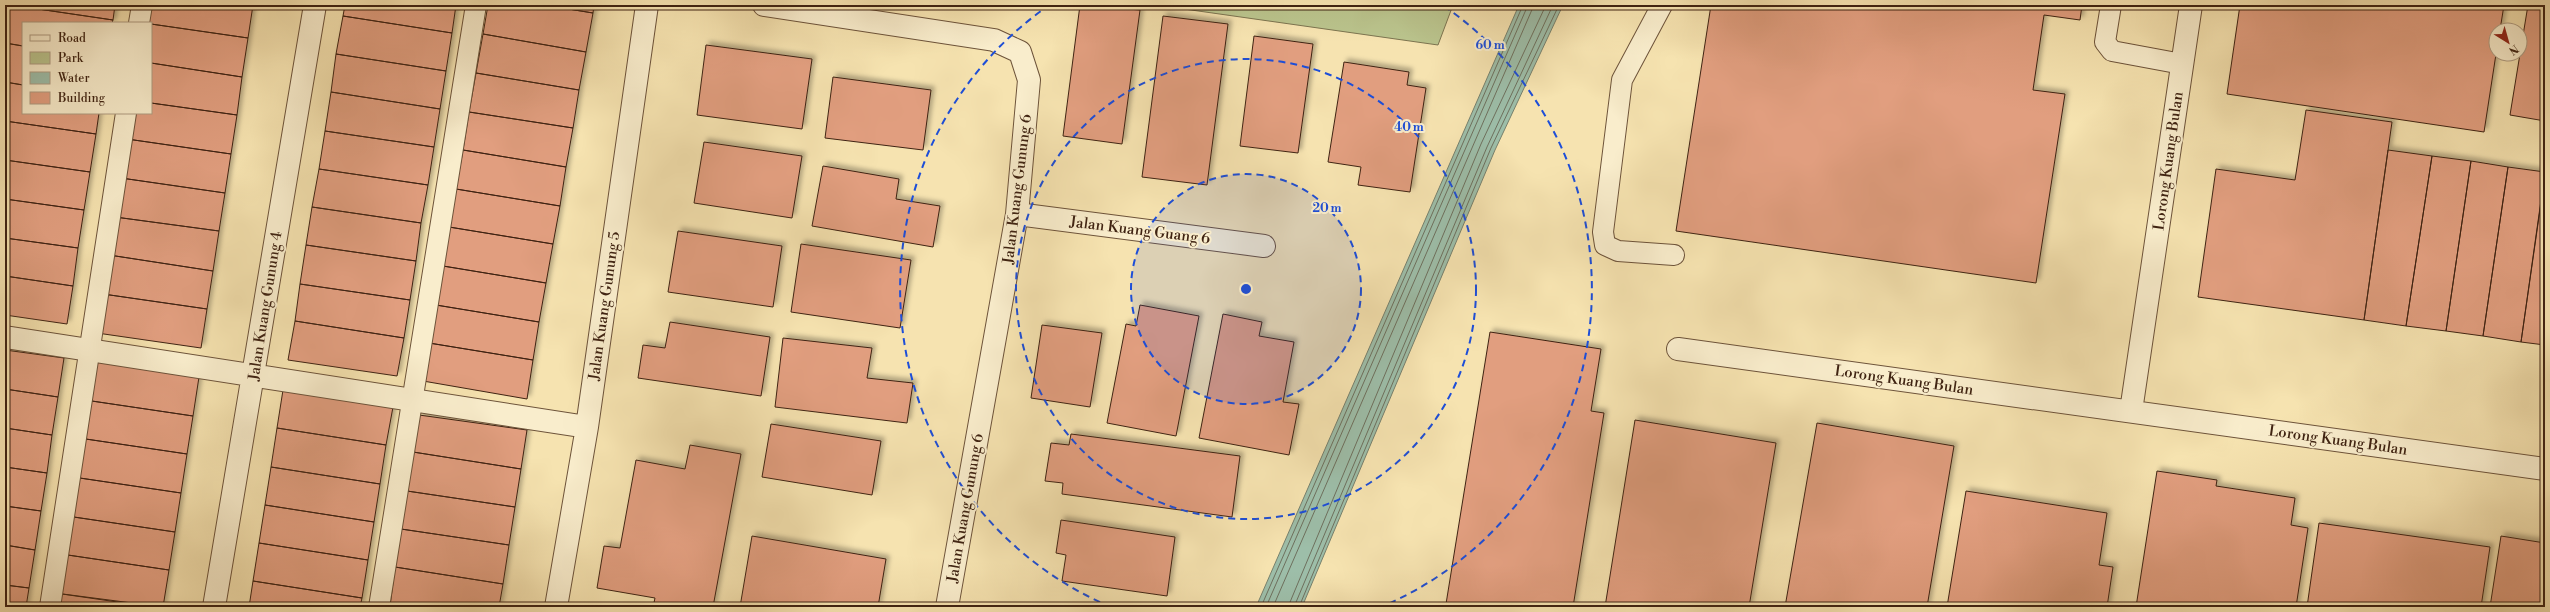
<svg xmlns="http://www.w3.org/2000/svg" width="2550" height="612" viewBox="0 0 2550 612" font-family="'Libre Bodoni',serif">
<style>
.green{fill:#bac48d;stroke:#7c7450}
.water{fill:#9dbea9;stroke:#77806d}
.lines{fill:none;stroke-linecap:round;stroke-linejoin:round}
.shore{stroke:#6e705e;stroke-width:1}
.building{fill:#e19e7f;stroke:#3f2312;filter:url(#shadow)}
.service-casing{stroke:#6d533a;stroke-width:22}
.minor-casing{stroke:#6d533a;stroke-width:24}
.service{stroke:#f9edcc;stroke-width:20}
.minor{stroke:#f9edcc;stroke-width:22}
.ring{fill:none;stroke:#1d4ed8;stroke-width:2;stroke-dasharray:7 5}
.labels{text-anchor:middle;stroke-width:4;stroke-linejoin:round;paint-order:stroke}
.street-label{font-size:15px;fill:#3f2312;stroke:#f9edcc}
.centre{fill:#1d4ed8;stroke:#f9edcc;stroke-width:2}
.ring-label{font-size:12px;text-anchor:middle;font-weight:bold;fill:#1d4ed8;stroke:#f9edcc;stroke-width:4;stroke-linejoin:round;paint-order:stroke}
</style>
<defs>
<filter id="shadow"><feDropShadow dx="3.5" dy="-3.5" stdDeviation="2" flood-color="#0004"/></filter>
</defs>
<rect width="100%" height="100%" fill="#f6e3b0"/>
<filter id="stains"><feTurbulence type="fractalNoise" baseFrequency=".005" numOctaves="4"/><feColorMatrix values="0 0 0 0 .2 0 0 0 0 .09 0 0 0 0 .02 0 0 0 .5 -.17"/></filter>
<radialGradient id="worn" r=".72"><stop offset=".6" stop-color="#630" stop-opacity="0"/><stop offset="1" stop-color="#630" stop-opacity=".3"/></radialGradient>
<!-- green -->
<path class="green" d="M1156 5H1453L1438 45Z"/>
<!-- water -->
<path class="water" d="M1519 5H1563L1495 150 1302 607H1256Z"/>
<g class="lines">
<!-- shore -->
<path class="shore" d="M1261 607 1523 5
M1266 607 1528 5
M1273 607 1534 5
M1288 607 1481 144 1546 5
M1294 607 1487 147 1553 5
M1299 607 1491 148 1559 5"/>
</g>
<!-- building -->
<path class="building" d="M6 5H11L113 20 112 23H23V46L5 43Z
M11 5H115L113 20Z
M147 5H253L248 38 144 23Z
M345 5H456L452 33 343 16Z
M488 5H544L593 13 586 52 483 34Z
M544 5H594L593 13Z
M1080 5 1140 10 1122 144 1063 136Z
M1711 5H2082L2080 20 2044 15 2033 90 2065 94 2036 283 1676 231Z
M2240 5H2504L2500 30H2496V54L2484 132 2227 94Z
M2528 5H2545V121L2510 115Z
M343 16 452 33 446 71 336 54Z
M1163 16 1228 24 1207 185 1142 177Z
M151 24 248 38 242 77 151 63Z
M483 34 586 52 579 90 476 73Z
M1254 36 1313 44 1298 153 1240 146Z
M5 43 23 46V85L5 82Z
M706 45 812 59 802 129 697 115Z
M336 54 446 71 440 109 331 92Z
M1344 62 1409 72 1407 85 1426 88 1410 192 1358 185 1361 167 1328 162Z
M151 63 242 77 237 115 151 103Z
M476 73 579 90 573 128 469 112Z
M833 77 931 90 923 150 825 138Z
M5 82 23 85V113H99L96 134 5 121Z
M331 92 440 109 434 147 325 131Z
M151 103 237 115 231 154 127 139 131 113H151Z
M2306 110 2392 122 2364 320 2198 297 2216 169 2295 180Z
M469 112 573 128 566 167 463 150Z
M5 121 96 134 90 172 5 160Z
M325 131 434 147 428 185 319 169Z
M127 139 231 154 225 193 121 178Z
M704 142 802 156 792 218 694 203Z
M463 150 566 167 560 206 456 189Z
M2388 150 2432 156 2406 326 2364 320Z
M2432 156 2471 161 2446 331 2406 326Z
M5 160 90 172 84 210 5 199Z
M2471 161 2508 167 2483 336 2446 331Z
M823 166 899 179 896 199 940 206 933 247 812 226Z
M2508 167 2545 172 2521 342 2483 336Z
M319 169 428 185 421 223 312 207Z
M2545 175V345L2521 342Z
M121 178 225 193 219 231 115 217Z
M456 189 560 206 553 244 449 227Z
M5 199 84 210 78 248 5 238Z
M312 207 421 223 416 261 306 245Z
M115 217 219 231 213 271 109 255Z
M449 227 553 244 546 283 443 266Z
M678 231 782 246 773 307 668 292Z
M5 238 78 248 73 286 5 276Z
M801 244 911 260 900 328 791 312Z
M306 245 416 261 410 300 300 284Z
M109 255 213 271 207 309 103 294Z
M443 266 546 283 539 322 436 305Z
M5 276 73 286 67 324 5 315Z
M300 284 410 300 404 338 295 321Z
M103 294 207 309 201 348 97 333Z
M436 305 539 322 533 360 429 343Z
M1140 305 1199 316 1176 436 1107 423 1126 324 1136 326Z
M1223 314 1262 322 1259 336 1294 342 1283 402 1299 404 1289 455 1199 438Z
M295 321 404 338 397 376 288 360Z
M670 322 770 337 761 396 638 378 643 345 665 348Z
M1042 325 1102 333 1090 407 1031 398Z
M1490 332 1601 349 1591 411 1604 413 1573 607H1466L1446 604Z
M783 338 872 348 867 378 913 383 907 423 775 407Z
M429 343 533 360 527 399 423 381Z
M5 350 64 358 58 397 5 389Z
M91 361 199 377 193 416 85 400Z
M5 389 58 397 52 435 5 428Z
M283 390 393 407 386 445 277 428Z
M85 400 193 416 187 454 79 438Z
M419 415 527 430 521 469 413 452Z
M1635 420 1776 443 1749 607H1605Z
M1817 423 1954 446 1927 607H1785Z
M771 424 881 441 872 495 762 477Z
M5 428 52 435 47 473 5 467Z
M277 428 386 445 380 484 271 467Z
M1071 434 1240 456 1232 517 1062 494 1063 483 1045 481 1051 443 1069 445Z
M79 438 187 454 181 493 73 477Z
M690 445 741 454 713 607H653L655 598 597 588 604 546 620 548 636 460 685 469Z
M413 452 521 469 515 507 407 491Z
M5 467 47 473 41 511 5 506Z
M271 467 380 484 374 522 265 505Z
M2157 471 2217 480 2216 486 2295 498 2291 525 2308 528 2296 607H2136Z
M73 477 181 493 175 532 67 516Z
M407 491 515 507 509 545 401 529Z
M1966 491 2107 513 2099 565 2113 567 2107 607H1947Z
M265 505 374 522 368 560 259 543Z
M5 506 41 511 35 550 5 545Z
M67 516 175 532 169 570 61 554Z
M1061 520 1175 537 1167 596 1062 581 1066 555 1056 553Z
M2319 523 2490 547 2481 607H2307Z
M401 529 509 545 503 584 395 567Z
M752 536 886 559 878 607H740Z
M2501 536 2545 543V607H2490Z
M259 543 368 560 362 598 253 581Z
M5 545 35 550 29 588 5 585Z
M61 554 169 570 163 607 55 593Z
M395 567 503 584 499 607 390 606Z
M253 581 362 598 360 607H249Z
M5 585 29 588 26 607H5Z
M55 593 152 607H53Z"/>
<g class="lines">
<!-- service casing -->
<g class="service-casing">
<path id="service" d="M1662 5 1622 80 1603 232 1605 245 1618 251 1674 255
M2111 5 2105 42 2112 51 2182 64
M139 23 142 5
M50 607 126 113
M379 607 476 5"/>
</g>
<!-- minor casing -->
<g class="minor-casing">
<path id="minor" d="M764 5 994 40 1020 52 1029 80 1017 214 947 607
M1017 214 1264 246
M5 337 587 427
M1678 349 2545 469
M2131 411 2191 5
M214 607 315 5
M556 607 587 427 647 5"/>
</g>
<!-- service -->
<use href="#service" class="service"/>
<!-- minor -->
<use href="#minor" class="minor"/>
</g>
<!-- distance rings -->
<circle cx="1246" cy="289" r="115" fill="#1d4ed8" fill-opacity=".12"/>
<g class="ring">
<circle cx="1246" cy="289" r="115"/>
<circle cx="1246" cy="289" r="230"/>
<path d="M1111 607A345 345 0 0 1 1048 6M1444 6A345 345 0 0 1 1381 607"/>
</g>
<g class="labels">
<!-- street labels -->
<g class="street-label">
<text transform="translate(2168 161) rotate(-82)" y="5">Lorong Kuang Bulan</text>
<text transform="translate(1017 189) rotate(-83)" y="5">Jalan Kuang Gunung 6</text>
<text transform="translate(1140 230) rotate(7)" y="5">Jalan Kuang Guang 6</text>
<text transform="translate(265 306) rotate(-81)" y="5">Jalan Kuang Gunung 4</text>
<text transform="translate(604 306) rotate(-82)" y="5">Jalan Kuang Gunung 5</text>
<text transform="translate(1904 380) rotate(8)" y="5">Lorong Kuang Bulan</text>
<text transform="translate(2338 440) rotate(8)" y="5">Lorong Kuang Bulan</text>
<text transform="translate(965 508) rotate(-80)" y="5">Jalan Kuang Gunung 6</text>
</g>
</g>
<circle cx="1246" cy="289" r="6" class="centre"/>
<g class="ring-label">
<text x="1490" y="49">60 m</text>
<text x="1409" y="131">40 m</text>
<text x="1327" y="212">20 m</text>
</g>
<!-- margin -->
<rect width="2550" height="612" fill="none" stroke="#f6e3b0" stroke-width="20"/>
<rect x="6" y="6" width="2538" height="600" fill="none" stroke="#3f2312" stroke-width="2"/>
<rect x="10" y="10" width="2530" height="592" fill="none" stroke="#3f2312"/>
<!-- legend -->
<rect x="22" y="22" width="130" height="92" fill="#f9edcc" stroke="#af9c82"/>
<rect x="30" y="35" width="20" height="6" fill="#f9edcc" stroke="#af9c82"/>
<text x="58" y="42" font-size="12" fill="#3f2312">Road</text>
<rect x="30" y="52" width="20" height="12" fill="#bac48d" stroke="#af9c82"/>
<text x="58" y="62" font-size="12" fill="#3f2312">Park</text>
<rect x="30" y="72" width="20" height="12" fill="#9dbea9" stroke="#af9c82"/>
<text x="58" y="82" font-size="12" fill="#3f2312">Water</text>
<rect x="30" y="92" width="20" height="12" fill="#e19e7f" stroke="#af9c82"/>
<text x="58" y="102" font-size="12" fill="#3f2312">Building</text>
<!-- north arrow -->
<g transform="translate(2508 42) rotate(143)"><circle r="19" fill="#f9edcc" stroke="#af9c82"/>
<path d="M0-3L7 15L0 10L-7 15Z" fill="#8f2418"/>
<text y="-6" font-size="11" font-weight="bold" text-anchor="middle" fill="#3f2312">N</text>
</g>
<rect width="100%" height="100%" filter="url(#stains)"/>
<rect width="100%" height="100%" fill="url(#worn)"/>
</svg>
